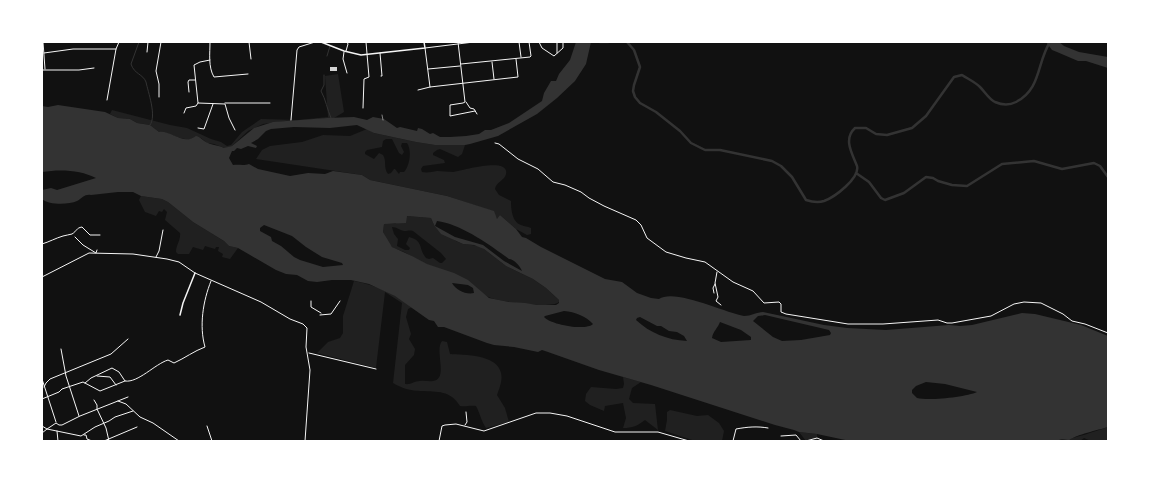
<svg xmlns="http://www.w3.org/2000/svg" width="1150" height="483" viewBox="0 0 1150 483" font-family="Inter,sans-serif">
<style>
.green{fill:#202020;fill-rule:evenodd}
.water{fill:#333;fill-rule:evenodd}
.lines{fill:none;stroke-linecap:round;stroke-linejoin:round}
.stream{stroke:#333;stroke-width:1}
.river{stroke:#333;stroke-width:2.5}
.building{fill:#d3d3d3}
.path{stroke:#f5f5f5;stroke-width:0.5}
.minor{stroke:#f5f5f5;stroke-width:1}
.tertiary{stroke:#f5f5f5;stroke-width:1.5}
</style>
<rect width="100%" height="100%" fill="#111"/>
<!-- green -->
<path class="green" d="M338 74 344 112 334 118 285 121 263 124 248 131 232 146 227 148H224L214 144 207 143 201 138C196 137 190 140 185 139 176 138 167 131 159 132L150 125 137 123 130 119 118 118 110 114 112 110 170 125 187 128 211 139 221 142 227 146 231 145 242 132 261 119 298 120 328 117 325 76Z
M367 129 374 133 416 142 435 145H465L462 154 458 157 440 149 437 150 433 153V155L444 160 445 163 423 166 421 169 422 172C427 173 432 172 437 171 443 171 448 172 453 172 460 171 510 156 506 174 505 180 496 182 495 189L499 195 511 201C511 209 512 222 521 225 525 227 527 226 531 228V234L527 235 516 229 500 215 499 218 497 219 492 211 447 196 370 180 362 175 256 159 262 150 270 146 302 142 323 135 350 136ZM386 139H392L399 153 402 155 404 152 401 146 402 143H407C412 150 410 165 404 172H400L399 174 395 169H394L391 173 388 174C383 167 387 161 383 155L379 153 374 159 365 154V152L367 150 382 147 383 141Z
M141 196 162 199 168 202 193 222 224 241 229 246 238 248 230 259 222 257 223 254 218 251 219 247H216L215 249 205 246 203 250 193 247 189 254H178L176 252C176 245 181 240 180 233L165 220 167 212 164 209 162 212 159 211 156 216 145 212 139 200Z
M407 216 431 218 434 225 456 241 463 244 479 246 484 249 506 266 533 279 546 288 559 300V302C552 309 502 302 491 298 481 295 474 284 464 279 453 273 440 269 428 265 419 261 412 256 404 252 400 250 393 249 390 245 387 242 385 236 383 232L384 223 395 224ZM392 227C397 227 399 230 404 231 408 231 409 230 413 231L441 253 446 259 442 263H440L433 258 429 259 426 258C418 248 424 241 409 237L406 244 410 248 409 250H405L397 246 398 239 394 234Z
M354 281C376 285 395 294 412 307L408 309 406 317 411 334 409 339 415 349 414 355 405 365V384C411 385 414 381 420 381 424 380 429 382 433 381 449 379 434 351 442 341L447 342 450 354C464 355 497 354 501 373 503 380 499 389 497 395L505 408 509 422 486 428C481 421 480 413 476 406 470 405 466 407 460 406 450 390 438 392 421 391 411 391 401 388 393 383L402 303 385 292 376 368 317 353 328 342 340 338 343 333V316Z
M623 377 641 382 632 388 629 399 633 403 655 404 658 430 645 420C637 426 633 428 623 428L626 418 623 403 605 406 604 411 590 405 585 401 586 394 591 387 616 389 623 388 624 384Z
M670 410 697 416 708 415 719 423 724 431 722 441H695L665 431 667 420V412Z
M1108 427V441H1091L1084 438 1080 441H1056L1062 439C1068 441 1099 430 1108 427Z
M799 432 817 434V441H806Z"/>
<!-- water -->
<path class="water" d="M576 42H591L586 64 575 81 557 98 537 114 498 136 470 144 465 145H435L416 142 374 133 357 125 330 128 294 127 271 129 266 131 258 139 251 143 257 146 256 148 248 146 241 149 237 148 234 151H232L229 158 233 165C239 164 243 166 249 164L258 169 290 176 308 173 325 174 333 171 362 175 370 180 447 196 494 211 497 219 500 215 516 229 522 237 526 238 541 247 605 279 622 282 637 293 651 298 659 299C674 288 724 312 744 316 751 316 757 312 763 312L824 325 847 328 886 330 949 325 960 326 972 325 1022 313 1035 314 1081 325 1108 336V427C1098 430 1076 435 1069 440L1062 439 1056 441H850L817 434 799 432 794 430 775 425 651 385 599 370 548 352 542 350 538 352 514 347 494 345 487 343 444 327H438L434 321 429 320 395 296 369 284 351 280H332L317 282 308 281 297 275 286 274 276 270 238 248 229 246 224 241 193 222 168 202 162 199 141 196 133 192H118L91 195C84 194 83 198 77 201 68 205 49 205 42 199V190L51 188 57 190 96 178C81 170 60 169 42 172V106L48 107 58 105 105 112 118 118 130 119 137 123 150 125 159 132C171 130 183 146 196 136 201 137 203 141 208 143 212 145 218 145 224 148L232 146 254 128 273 122 327 118 354 117 367 120 373 117 384 119 397 128 400 127 417 131 418 128 422 129 430 134 433 133 440 137H450L466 136 479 134 485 130H491L509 123 542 101 544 93 551 81H556L559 74 570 60ZM407 216 431 218 434 225 441 234 463 244 474 245 484 249 506 266 533 279 546 288 559 300V303L556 305H537L525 303 509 302 489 298 468 280 454 273 427 264 412 256 392 247 383 232 384 224 406 223ZM437 221C461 224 490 245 509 259 514 259 520 266 522 271L504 261 483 245 455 237 435 226ZM264 225 292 236 306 247 322 257 342 263 343 265 323 267 300 260 294 257 281 246 272 241 271 237 260 231V228ZM452 283 468 285 473 288 474 293C466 295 456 290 452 283ZM564 311C575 312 586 316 593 324 586 331 551 325 544 317L545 316ZM765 315 829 330 831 333 830 335 801 340 782 341 773 337 753 321 758 316ZM640 317 657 326H661L669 331 677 332 684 336 687 341C667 340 650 333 636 320L637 318ZM720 322 741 330 751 337V340L721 342 712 338C713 331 718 328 720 322ZM926 382 945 384 977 392C966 397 929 401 917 398L912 393V390L916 386Z
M1046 42H1059L1064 46 1079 52 1108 57V68L1086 61H1078L1057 52 1052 50Z"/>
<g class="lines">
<!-- stream -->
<path class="stream" d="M139 42 131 64C134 74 143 74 146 82 148 92 157 116 150 125
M327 56 330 46
M324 75V85L321 91C326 100 327 109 331 118"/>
<!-- river -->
<path class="river" d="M600 42H608
M627 42 634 50 640 67 634 85 633 91 635 97 640 103 656 112 680 131 691 143 705 150H720L772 161 781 166 792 177 806 200C812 202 818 203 824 201 835 197 860 178 857 166 852 153 843 139 855 128H866L876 134 887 135 912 128 926 116 954 77 962 75C968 79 975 82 980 87 985 92 989 99 995 102 1002 105 1010 105 1016 102 1041 90 1037 62 1050 42
M856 173 869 182 881 198 885 200 904 193 926 177 933 178 938 181 952 185 967 186 1002 164 1034 161 1062 169 1094 163 1100 166 1108 177"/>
</g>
<!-- building -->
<path class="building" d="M330 67H337V71H330Z"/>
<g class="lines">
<!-- path -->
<path class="path" d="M382 115 383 120"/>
<!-- minor -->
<path class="minor" d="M43 42 45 69
M210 42C210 53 208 67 214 77L248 74
M249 42 251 59
M458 42 465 102 463 103 450 105V116L475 111
M519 42 521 57
M539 42 542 48 554 56 563 48V42
M557 42V53
M346 51 348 44 347 42
M147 52 148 42
M344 52 343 59 347 73
M44 53 73 49H116
M380 53 382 76H381
M210 60 200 62 194 65 198 103 225 104 229 118 235 130
M492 62 494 79
M461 64 530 57 531 56 529 42
M428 69 460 66
M42 70H79L94 68
M430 87 425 48 474 42
M418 90 430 87 518 77 516 59
M189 92 188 82 189 80H195
M159 97V84L156 71 161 42
M107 100 116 49 119 42
M466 102 470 108 474 109 477 114
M225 103H270
M363 108 364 79 369 77 366 42
M184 113 186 108 196 106 198 103
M291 120 297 50 299 47 315 42
M198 128 204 129 213 104
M495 143 499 144 518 159 538 169 553 182 565 185 581 192 589 198 604 206 636 220 641 225 647 238 666 252 686 258 705 262 733 282 753 291 764 303 779 302 781 304V312L786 314 848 324H883L938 320 947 323H952L991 316 1014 304 1024 302 1041 303 1063 314 1072 321 1085 324 1108 333
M75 237 83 245 96 253 97 250
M42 244C49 242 56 238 63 236 66 235 69 235 72 234 77 231 76 228 82 227L90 235H100
M156 257 159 251 163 230
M717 272 715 283 718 297 716 301 721 305
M42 277 89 253 133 254 167 259 179 262 195 273 261 302 290 319 303 324 307 328 306 347 310 370 305 441
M714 293 713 288 715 284
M311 301V307L321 313
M320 315 331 314 340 301
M61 349 66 376 79 416
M309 353 376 369
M97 376 110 377 116 385
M42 379 56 422
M85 383 91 378 112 368 119 372 125 381C138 383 155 364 168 360L174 363C185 358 194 351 205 347 199 326 203 301 211 281
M44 387 46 383 50 379 111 354 128 339
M42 399 59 392 62 389 83 382 100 391 125 381
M94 400 97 405V409L106 428 109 441
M118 401 126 404 140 417 153 423 179 441
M465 425 467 422 466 412
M42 426 47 429 56 423 59 425H62L80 416 128 397
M207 426 212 441
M57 431 58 441
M42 433 47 429 81 436 95 427 109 421 115 417 133 411
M84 435H86L87 439 92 441
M781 436 796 435 801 441
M104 441 137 427
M439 441 442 426 445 425 456 424 484 431 536 413H550L567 416 615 432H658L689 441
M733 441 736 429C747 427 757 426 768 428
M806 441 817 438 824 441"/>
<!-- tertiary -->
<path class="tertiary" d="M321 42 344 51 361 55 425 48 424 42
M180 315 183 303 195 273"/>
</g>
<!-- border -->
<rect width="1150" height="483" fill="none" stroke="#ffffff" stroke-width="86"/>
</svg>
